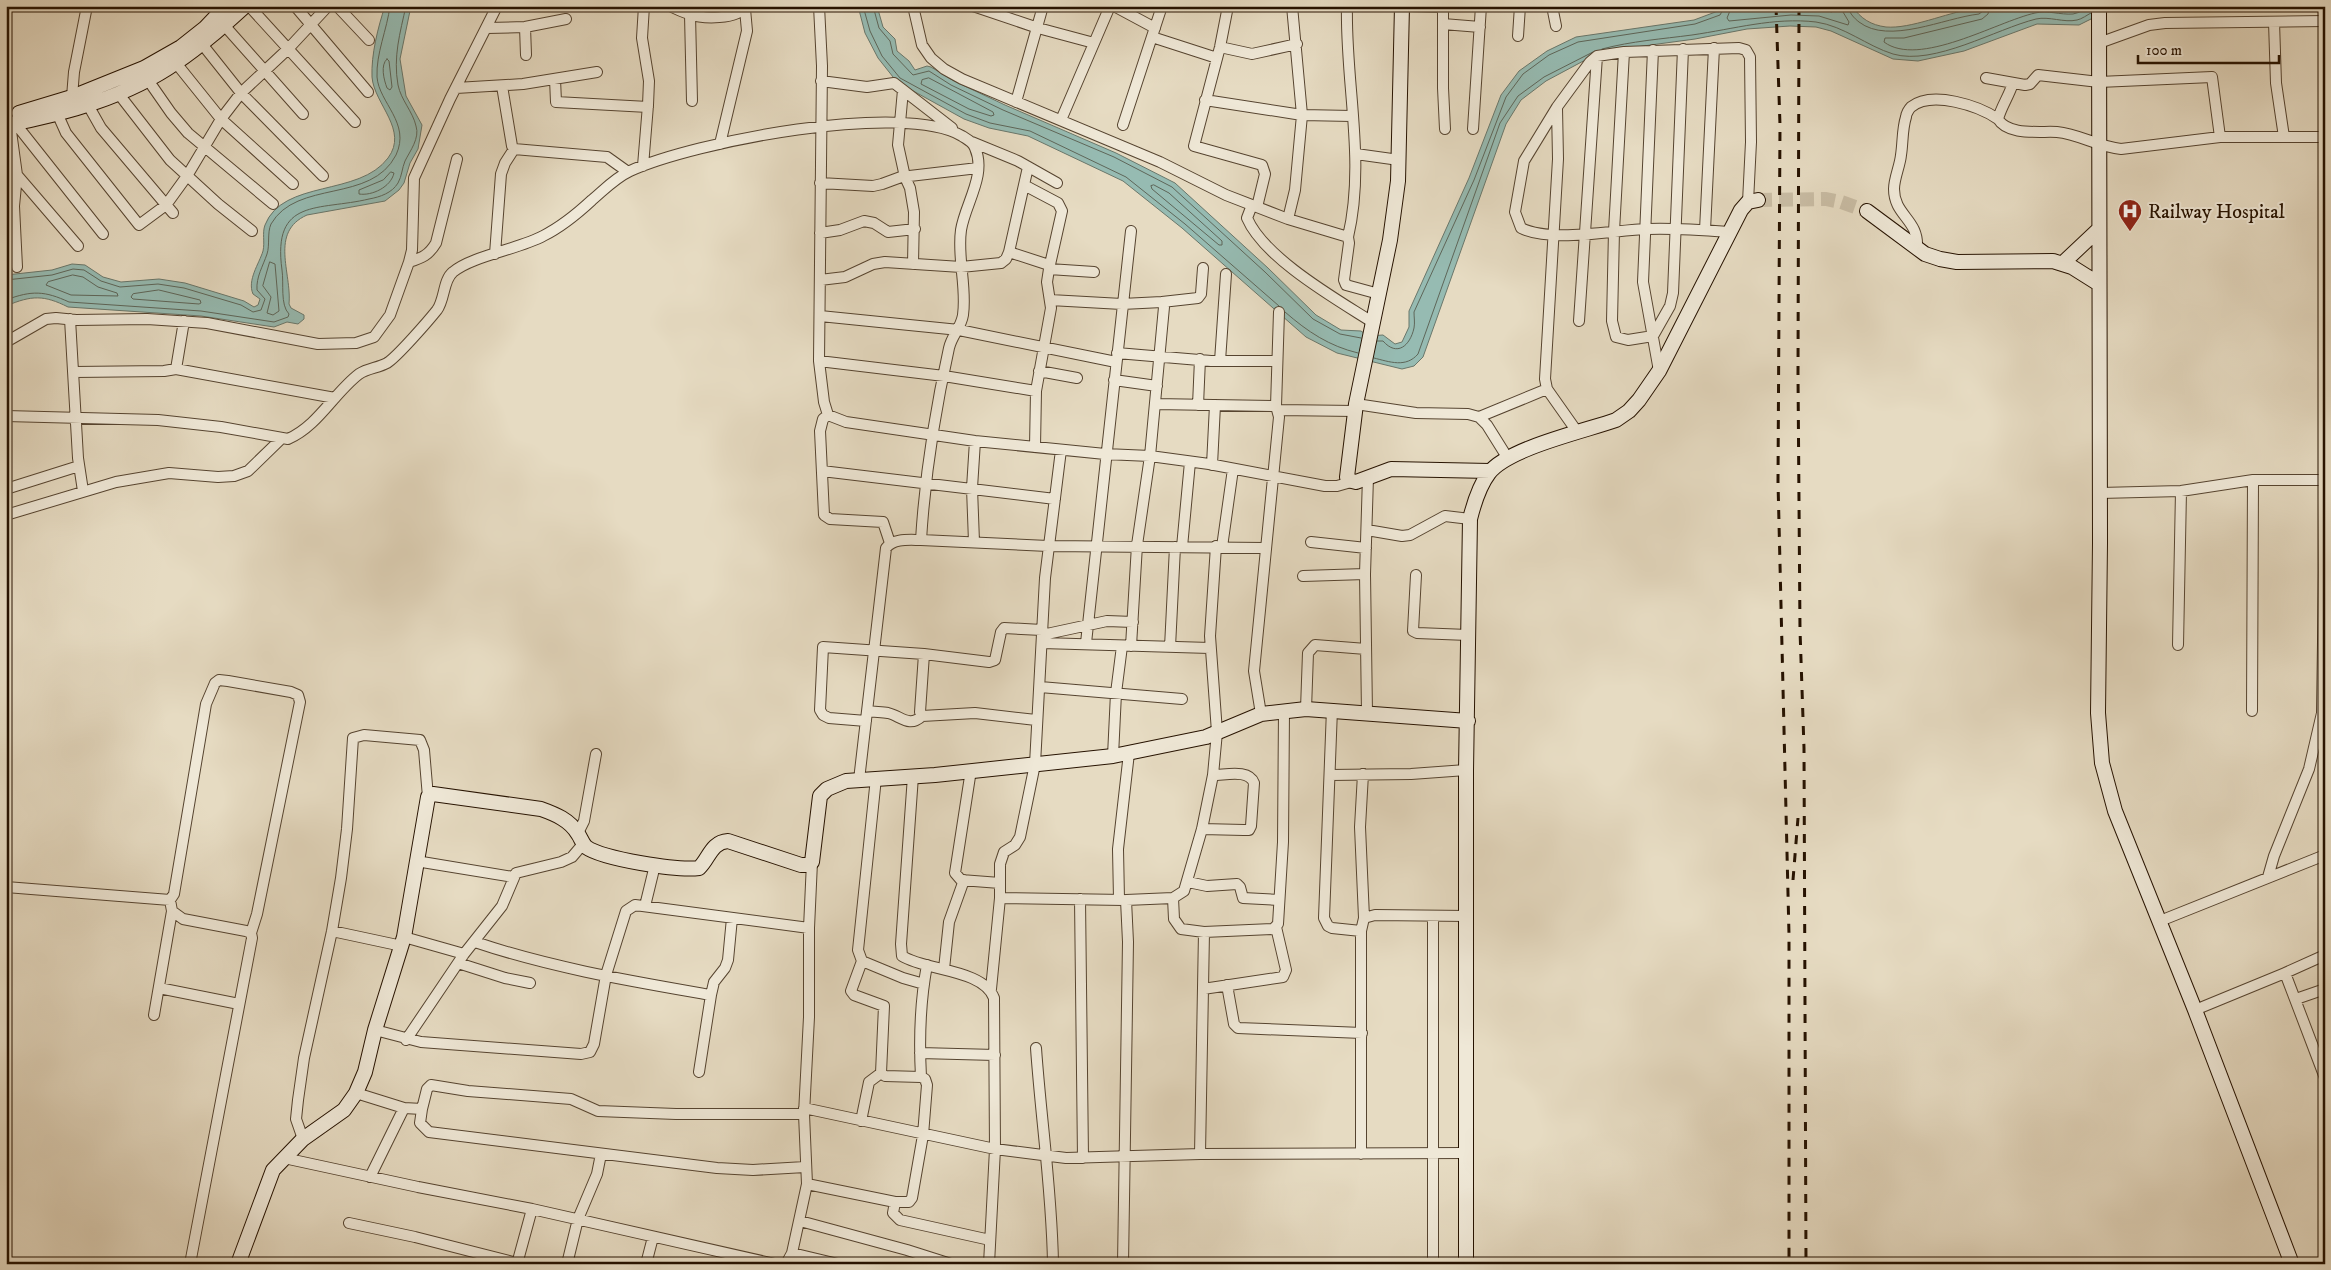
<svg xmlns="http://www.w3.org/2000/svg" width="2331" height="1270" viewBox="0 0 2331 1270" font-family="'IM FELL DW Pica',serif">
<style>
.water{fill:#96bbb2;stroke:#69776b}
.lines{fill:none;stroke-linecap:round;stroke-linejoin:round}
.shore{stroke:#5e6659;stroke-width:1}
.secondary-tunnel{stroke:#c9bda5;stroke-width:14;stroke-dasharray:14 7;stroke-linecap:butt}
.street-casing{stroke:#564430;stroke-width:12}
.secondary-casing{stroke:#261200;stroke-width:16}
.street{stroke:#efe8d7;stroke-width:10}
.secondary{stroke:#efe8d7;stroke-width:14}
.rail{stroke:#261200;stroke-width:3;stroke-dasharray:9 9;stroke-linecap:butt}
.labels{text-anchor:middle;stroke-width:4;stroke-linejoin:round;paint-order:stroke}
.poi-label{font-size:20px;fill:#261200;stroke:#efe8d7;text-anchor:start}
</style>
<rect width="100%" height="100%" fill="#e6dbc2"/>
<filter id="stains"><feTurbulence type="fractalNoise" baseFrequency=".004" numOctaves="4"/><feColorMatrix values="0 0 0 0 .2 0 0 0 0 .09 0 0 0 0 .02 0 0 0 .5 -.17"/></filter>
<radialGradient id="worn" r=".72"><stop offset=".6" stop-color="#630" stop-opacity="0"/><stop offset="1" stop-color="#630" stop-opacity=".3"/></radialGradient>
<!-- water -->
<path class="water" d="M385 6H411L400 59 406 96 422 125 418 149 410 163 404 183 399 190 385 201 307 215C269 232 292 273 289 304L291 308 304 315V319L298 324 287 322 274 327 201 316 68 307C44 295 32 295 6 306V275L52 270 72 264 85 265 103 277 121 282 159 279 185 283 244 301 254 307 258 305 260 299 253 294C247 280 259 264 263 251 265 242 262 233 265 225 283 179 359 197 388 158 409 130 374 104 372 77 371 55 378 27 385 6Z
M858 6H877L883 27 895 39 897 51 909 61 915 70 927 66 931 67 954 81 1005 105 1116 153 1175 183 1268 268 1316 315 1341 330 1361 331 1368 336 1383 335 1395 344 1402 342 1409 327V311L1469 178 1501 95 1519 71 1547 51 1576 37 1694 20 1718 11 1722 6H1852C1861 19 1871 25 1886 27 1911 29 1946 13 1972 9 2020 4 2069 6 2117 6L2079 25 2037 24 1964 51 1918 61 1893 59 1831 31 1816 27 1790 26 1747 29 1695 39 1621 49 1589 58 1546 81 1521 100 1506 124 1423 357 1414 366 1402 369 1337 353 1306 337 1182 228 1123 181 1028 136 989 128 964 119 897 82 878 58 865 33Z"/>
<g class="lines">
<!-- shore -->
<path class="shore" d="M863 6 870 31 882 56 900 78 966 114 990 123 1030 131 1126 177 1185 224 1279 306
M873 6 879 28 890 41 893 54 913 75 929 71 951 85 1003 110 1114 157 1172 187 1265 272 1313 319 1340 334 1361 338
M1732 6 1727 18 1729 21 1791 15 1819 16 1848 25 1849 22 1843 12 1842 6
M1739 6 1741 11C1771 7 1803 5 1832 12L1834 6
M1848 6C1849 13 1854 18 1859 22 1889 45 1944 18 1979 14L1983 11V6
M1990 6 1988 14 1982 19 1904 38H1885L1884 42C1919 68 1996 22 2035 13 2048 10 2060 15 2073 14 2079 13 2085 9 2091 6
M1602 49C1632 41 1662 39 1692 35 1734 29 1774 17 1816 22 1844 26 1867 46 1893 54 1934 66 1996 29 2036 19 2049 16 2064 23 2077 20 2082 19 2087 15 2091 13
M387 59 389 61 392 87 390 90 387 88C384 80 380 65 387 59Z
M929 78 993 112 994 115 991 116 969 109 921 84 922 80Z
M391 172 394 173C391 187 372 196 359 194V190L383 180Z
M1154 185 1169 193 1222 241V245H1219L1152 189 1151 186Z
M270 262 275 264 279 311 273 315 267 313 271 297 263 286Z
M73 275 83 277 98 287 117 293 118 296 71 295 46 285 48 282Z
M6 280 52 275 73 269 84 270 101 281 120 287 158 284 184 288 241 305 253 312 261 310 265 299 257 290C256 277 263 266 267 254 270 245 267 233 271 224 297 179 371 204 396 155 411 123 379 103 377 77 376 53 387 30 390 6
M159 290 200 300 201 303 199 304 133 299 131 297 133 294Z
M6 300C32 290 45 291 69 302L201 311 274 322 288 317 289 314C280 305 284 283 282 270 272 197 319 211 369 199 380 197 392 193 398 183 402 176 402 168 405 161 410 151 420 138 416 126 413 112 401 100 398 85 393 57 400 33 406 6
M1285 312C1308 332 1329 346 1358 353
M1377 341H1383C1397 357 1410 346 1414 328 1415 323 1414 317 1414 312L1474 180 1506 97 1523 74 1549 55 1578 42 1695 24 1720 15 1725 6
M1374 358C1390 362 1406 368 1418 354L1500 123 1518 96 1544 77 1593 52"/>
<!-- secondary-tunnel -->
<path class="secondary-tunnel" d="M1758 200 1826 199 1841 202 1867 211"/>
<!-- street casing -->
<g class="street-casing">
<path id="street" d="M249 6 355 122
M295 6 368 92
M337 6 369 40
M670 6C676 9 682 12 689 14 703 19 737 20 746 6
M819 6 822 66 819 361 824 402 828 415 846 422 975 441 1105 454 1150 456 1209 464 1325 486H1337L1351 482
M913 6 922 45 931 58 944 69 962 79 1160 162 1226 195 1288 219 1348 237 1349 243 1344 280 1346 285 1379 294
M973 6 1038 28 1094 43
M1114 6 1155 28
M1228 6 1220 47 1194 146 1262 165 1265 174 1257 207
M1347 6C1345 82 1366 161 1348 237
M1412 6 1443 7
M1443 6V88L1445 129
M1552 6 1556 26
M690 15 692 101
M2274 22 2276 83 2284 137
M1443 24 1480 27
M224 25 303 114
M525 27 526 55
M487 28 525 27 566 19
M1518 36 1520 6
M1152 37 1217 58
M2099 43 2149 25 2165 23 2325 21
M202 44 241 93 323 176
M1220 47 1252 54 1297 44
M1653 50 1643 282 1659 371
M1624 52 1614 231 1612 321 1616 337 1628 340 1653 336 1670 306 1673 293 1683 49
M176 63 221 119 293 184
M1986 78 2025 85 2030 84 2038 75 2099 82 2212 77 2220 137
M555 79 556 102 648 107
M148 80 171 113 188 133 273 204
M821 81 867 87 894 83 952 128
M2013 83C2009 96 2001 107 1998 119 2008 136 2040 131 2057 132 2079 134 2099 147 2121 149L2220 137H2325
M502 86 512 146 514 149 607 157 628 172
M456 88 523 84 597 72
M903 90 898 145 905 177 910 188 914 212 913 264
M118 93 170 160 218 204 252 231
M72 97 74 72 87 6
M1205 100 1302 115 1352 116
M1016 102 1043 6
M88 105 101 128 173 213
M1557 108 1558 159 1545 379 1547 389 1578 433
M57 113 66 133 139 225 166 205 187 176 221 119 241 93 288 49 328 6
M1061 120 1110 6
M15 123 103 234
M10 124 17 175 14 206 17 267
M1123 125 1162 6
M1473 129 1481 6
M972 142 1018 161 1057 183
M720 144 747 31 745 9
M1356 154 1399 160
M643 166 648 105 649 81 642 38 644 6
M17 175 78 246
M820 183 873 186 882 184 901 177 978 168
M1024 185 1058 203 1062 211 1049 269 1047 282 1051 308 1036 391 1035 447
M1252 205 1247 218C1264 258 1336 299 1372 322
M1288 219 1295 190 1302 115 1292 6
M1705 230 1714 48
M1729 232C1702 230 1675 228 1648 229 1613 230 1551 243 1521 228L1515 212 1524 161 1557 107 1590 62 1597 56 1624 52 1739 48 1746 50 1750 57 1751 142 1748 202
M820 233 840 230 864 221 874 223 888 232 915 229
M1917 248C1919 219 1894 216 1894 189 1894 178 1900 166 1901 155 1903 143 1902 129 1906 117 1906 114 1909 109 1911 107 1932 90 1979 106 1998 119
M1009 252 1049 265
M495 254 501 174 505 163 514 149
M409 262C422 258 429 255 436 243L457 159
M1049 269 1094 272
M820 280 845 277 873 264 885 262 961 267 1001 263 1006 259 1009 252 1028 167
M1050 300 1122 304 1162 302 1164 307 1150 456 1137 545 1131 646
M1162 302 1198 298 1201 294 1203 268
M820 316 959 330 1116 362
M70 319 78 458 83 491
M1579 321 1597 56
M6 342 46 319 56 318 76 320 147 319 207 323 318 344 356 343 374 337 390 315 409 262 412 250 414 178 450 99 497 6
M1117 353 1211 361H1276
M819 361 944 376 1036 391
M1220 361 1226 274
M176 369 335 398
M1039 371 1077 378
M74 372 164 371 176 369 184 321
M1114 380 1157 386
M1155 404 1276 406 1279 417 1254 671 1261 714
M1356 404 1416 413 1468 414 1479 417 1487 425 1507 457
M1198 405 1200 359
M1276 406 1279 312
M1278 410 1355 411
M828 415 823 419 820 431 824 515 830 519 883 522 890 543
M6 416 158 420 221 427 288 439C318 426 334 393 359 374 368 368 378 368 387 363 397 357 429 320 437 310 445 299 443 280 453 272 472 256 519 249 543 236 561 227 578 213 592 200 605 189 615 178 630 171 693 142 903 101 962 136 968 140 973 142 975 148 987 175 965 204 961 230 957 258 967 287 963 315 961 328 952 335 949 348 935 411 925 475 921 540 909 540 894 538 886 548L859 780
M1479 417 1547 389
M1212 465 1215 405
M822 471 1055 499
M6 489 79 466
M2100 493 2181 491 2253 480H2325
M6 515 116 482 169 473 218 477 234 476 248 471 281 439
M1367 530 1402 536 1410 535 1445 516 1470 519
M921 540 1048 546 1265 548
M974 542 972 488 975 441
M1311 542 1366 548
M1182 547 1190 462
M1222 547 1233 469
M1416 575 1413 631 1417 633 1468 635
M1303 576 1365 574
M1042 635 1107 621 1133 622
M1042 643 1210 648
M1086 643 1131 231
M2178 645 2181 491
M1170 647 1175 547
M924 654 920 712 922 716 975 713 1036 720
M1040 687 1182 699
M1306 709 1308 653 1315 645 1366 649
M1332 709 1324 918 1328 926 1332 928 1361 931
M868 711C874 712 882 712 888 713 901 716 909 728 922 716
M2252 711 2253 480
M1367 713 1365 574 1368 477
M866 721 829 718 823 715 820 710 823 647 924 654 989 662 995 660 1001 632 1004 628 1042 630
M1113 756 1116 693 1122 646
M971 770 955 873 961 880 1000 883
M1363 774 1360 827 1364 918
M1330 775 1411 774 1466 770
M913 776 901 944 902 956C926 971 983 969 994 998L995 1149 989 1264
M876 778 858 950 862 961 903 978 924 984
M1202 829 1244 830H1249L1251 826 1254 783C1249 769 1226 775 1213 775
M578 833 584 821 596 754
M416 861 513 877
M2268 877 2274 856 2309 769 2322 713 2325 502
M1188 882 1207 886 1237 884 1240 887 1243 898 1279 900
M6 887 170 900 174 894 206 704 215 683 219 680 228 681 291 692 298 695 300 702 257 914 251 933
M1000 898 1124 900
M1173 898 1174 919 1181 929 1204 932 1273 929 1278 924 1283 842 1284 711
M1080 899 1083 1158
M1119 899 1118 849 1129 753
M170 900 172 911 183 919 246 931 251 933 252 938 190 1264
M645 906 655 865
M1433 916V1264
M2160 921 2325 855
M332 931 402 946
M404 937 464 954
M475 942C552 968 631 981 711 995
M458 963 505 978 530 983
M944 969 949 922 964 880
M2285 973 2325 955
M1227 985 1234 1024 1238 1028 1362 1033
M159 988 239 1004
M991 989 1000 898V864L1004 852 1015 845 1020 837 1035 764 1045 578 1061 450
M1203 989 1283 977 1286 970 1276 927
M2296 999 2325 989
M2195 1010 2285 973 2325 1078
M154 1015 172 911
M375 1030 421 1042 581 1054 590 1052 594 1044 606 975 626 911 635 905 809 928
M406 1040 464 954 502 906 516 873 561 862 572 857 583 844
M1036 1048C1041 1120 1052 1191 1053 1264
M920 1053 995 1055
M699 1072 711 995 714 982 725 968 728 960 732 918
M921 1077C919 1040 920 1002 927 965
M356 1093 404 1108 422 1109 420 1123 429 1132 717 1168 753 1170 805 1167
M804 1108 995 1149 1066 1158 1200 1154 1465 1153
M422 1109 427 1089 431 1085 468 1091 571 1099 598 1111 676 1114H804
M861 1121 869 1082 881 1073
M303 1139 296 1119 298 1100 304 1058 332 931 341 878 347 829 353 738 364 735 420 740 424 750 428 797
M1200 1154 1204 932
M1361 1154V931L1364 918 1375 915 1467 916
M284 1158 418 1187 532 1209 775 1264
M370 1177 404 1108
M807 1184 895 1202H909L912 1198 923 1135 927 1085 925 1079 921 1077 885 1076 881 1073 884 1006 854 995 851 991 862 961
M895 1202 893 1213 900 1220 990 1240
M800 1221 907 1250 951 1264
M349 1223 415 1237 517 1263
M792 1253 838 1264
M517 1264 532 1209
M567 1264 578 1219 597 1174 601 1154
M646 1264 653 1237
M786 1264 792 1253 807 1184 804 1114 809 1017V928L812 862
M1123 1264 1128 942 1126 900 1173 898 1184 891 1202 829 1213 775 1217 732 1210 636 1216 546"/>
</g>
<!-- secondary casing -->
<g class="secondary-casing">
<path id="secondary" d="M1402 6 1398 181 1390 240 1356 404 1347 477 1348 480 1356 482 1391 469 1490 471
M2099 6 2100 543 2098 713 2102 763 2115 811 2195 1010 2292 1264
M19 113 72 97 144 68 181 47 205 28 226 6
M6 125C65 114 127 97 177 62 201 46 223 26 245 6
M1867 211 1925 254 1940 259 1957 262 2053 261 2072 267 2099 284
M2063 263 2099 229
M238 1264 273 1170 303 1139 344 1110 356 1093 365 1072 375 1030 404 937 428 797 433 794 541 809C555 814 570 820 578 834 581 838 582 843 586 847 603 859 678 871 699 868 709 859 711 842 728 841L801 865H808L812 862 820 796 827 789 846 781 935 775 1113 756 1206 737 1261 714 1306 709 1468 721
M1466 1264V770L1470 519C1474 503 1479 486 1489 473 1508 448 1585 431 1616 420L1629 411 1639 400 1659 371 1741 210 1748 202 1758 200"/>
</g>
<!-- street -->
<use href="#street" class="street"/>
<!-- secondary -->
<use href="#secondary" class="secondary"/>
<!-- rail -->
<path class="rail" d="M1776 6 1780 125 1778 482 1789 935V1264
M1799 6 1798 374 1800 630 1804 748 1806 1264
M1793 880 1798 818"/>
</g>
<!-- icons -->
<defs>
<g id="hospital-pin" transform="scale(1.25)"><path d="M0 17L-7.5 6A9.5 9.5 0 1 1 7.5 6Z" fill="#8f2418" stroke="#efe8d7"/><path d="M-5-5h3v3.5h4V-5h3V5h-3V1.5h-4V5h-3Z" fill="#fff"/></g>
</defs>
<g fill-rule="evenodd">
<use href="#hospital-pin" x="2130" y="211"/>
</g>
<g class="labels">
<!-- poi labels -->
<g class="poi-label">
<text x="2148" y="218">Railway Hospital</text>
</g>
</g>
<!-- margin -->
<rect width="2331" height="1270" fill="none" stroke="#e6dbc2" stroke-width="25"/>
<rect x="8" y="8" width="2316" height="1255" fill="none" stroke="#261200" stroke-width="2.5"/>
<rect x="12" y="12" width="2306" height="1245" fill="none" stroke="#261200"/>
<!-- scale -->
<path d="M2138 55v8h141v-8" fill="none" stroke="#261200" stroke-width="2.5"/>
<text x="2146" y="55" font-size="15" fill="#261200" stroke="#efe8d7" stroke-width="4" paint-order="stroke">100 m</text>
<rect width="100%" height="100%" filter="url(#stains)"/>
<rect width="100%" height="100%" fill="url(#worn)"/>
</svg>
